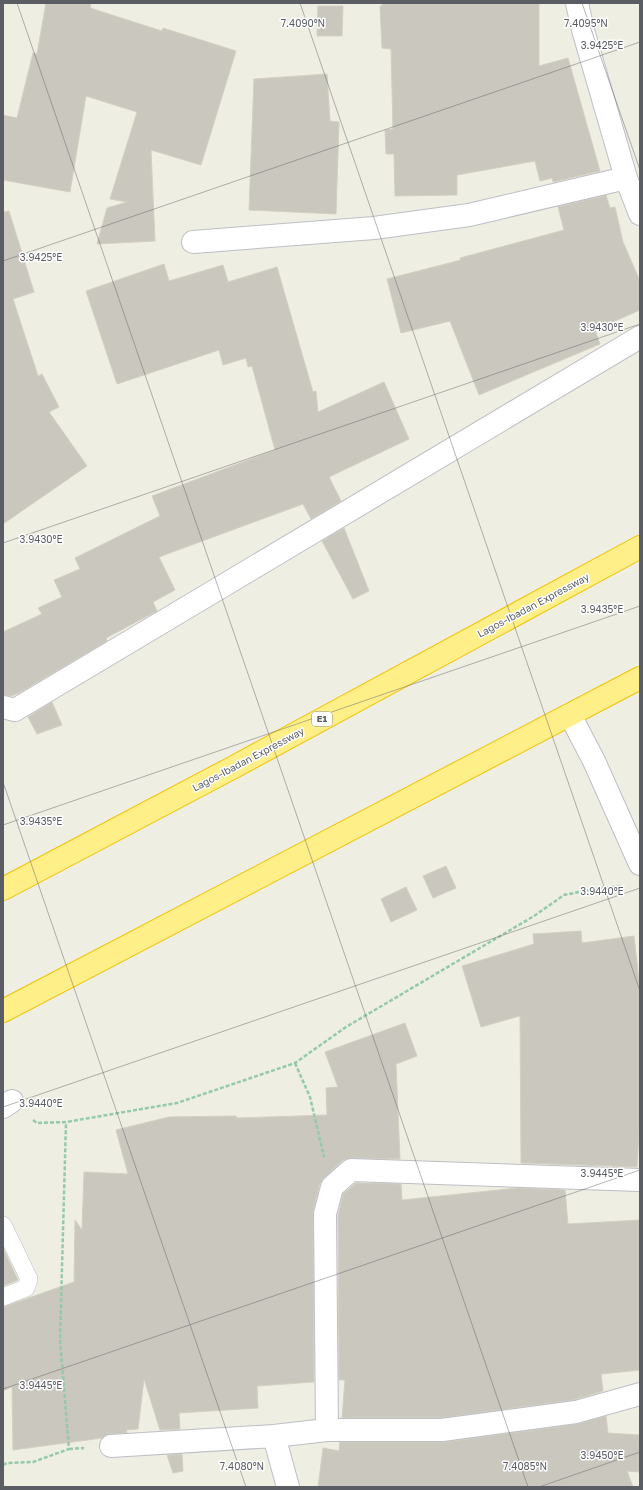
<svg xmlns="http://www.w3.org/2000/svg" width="643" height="1490" viewBox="0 0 643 1490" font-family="'Golos Text',sans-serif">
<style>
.building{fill:#cac7bf;stroke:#d4d0c0}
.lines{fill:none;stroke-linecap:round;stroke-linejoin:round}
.lane-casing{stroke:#bcbfc5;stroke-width:18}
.street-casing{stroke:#bcbfc5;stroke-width:24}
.highway-casing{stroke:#f1c200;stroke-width:24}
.path{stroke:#94caaa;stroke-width:2.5;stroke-dasharray:4 2;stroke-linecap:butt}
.lane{stroke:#fff;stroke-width:17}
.street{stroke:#fff;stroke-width:22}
.highway{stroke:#ffef89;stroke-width:22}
.ticks{fill:none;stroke:#5a5e64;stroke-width:1;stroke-opacity:0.45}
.labels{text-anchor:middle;stroke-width:3;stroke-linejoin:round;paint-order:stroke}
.shield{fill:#fff;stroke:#8c8e92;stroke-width:1}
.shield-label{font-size:9px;font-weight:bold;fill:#5a5e64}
.street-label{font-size:10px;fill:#5a5e64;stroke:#fff}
.ticks-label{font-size:10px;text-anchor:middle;fill:#5a5e64;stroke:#fff;stroke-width:3;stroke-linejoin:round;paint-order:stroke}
</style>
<rect width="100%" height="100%" fill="#efeee2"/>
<!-- building -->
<path class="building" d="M46 3H91L90 8 162 31 163 28 236 51 201 165 151 150 155 241 97 244 107 208 127 202 110 199 137 112 86 96 70 192 3 180V115L17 118 33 53 37 54Z
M382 3H539V66L568 58 600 171 553 182 552 178 540 181 535 161 457 175V195L395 196 394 154H386L385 130 393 129 391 49 382 48 380 6H382Z
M318 6H343L342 36H317Z
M327 74 330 121 339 122 336 214 249 210 254 79Z
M606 195 610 208 615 207 623 242 640 281V310L595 330 600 344 479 395 450 321 401 333 387 279 461 260 460 258 564 230 558 207Z
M9 211 34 292 13 299 38 376 42 374 59 407 49 412 87 466 3 524V212Z
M164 264 169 281 223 265 228 282 277 267 313 392 316 391 318 412 384 382 409 439 329 477 341 501 311 519 303 504 159 557 175 590 153 602 157 611 106 638 107 641 19 693 11 696 3 695V632L42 614 38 608 62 597 54 580 80 569 75 558 160 516 152 496 275 450 252 366 248 367 246 358 223 365 219 350 117 384 86 291Z
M344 528 369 591 353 599 322 541Z
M52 702 62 725 37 734 28 717Z
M446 866 456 888 433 898 423 876Z
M406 887 417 910 391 922 381 899Z
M581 931 582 943 634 936 640 990V1118L637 1167 521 1163 520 1016 481 1027 462 966 534 944 533 934Z
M405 1023 417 1056 396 1064 400 1159 351 1158 343 1160 324 1178 320 1183 313 1211 314 1382 257 1386 258 1408 179 1413 180 1429 160 1430 144 1379 138 1429 126 1430 127 1433 110 1434 102 1438 13 1450 12 1387 3 1391V1307L74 1282 75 1220 82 1230 84 1172 128 1174 116 1130 169 1117 236 1116 237 1118 327 1115 326 1088 338 1087 325 1052Z
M356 1183 401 1184 402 1200 517 1188 565 1190 568 1224 640 1220V1370L601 1374 603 1391 573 1400 441 1418H342L345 1380H339L338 1216 343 1194Z
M3 1248 18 1280 3 1286Z
M606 1416 608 1433 640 1435V1472L627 1471 633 1487H318L323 1448 339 1451 340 1442H444L578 1424Z
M182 1454 183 1471 173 1473 167 1455Z"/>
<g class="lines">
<!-- lane casing -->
<g class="lane-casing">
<path id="lane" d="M3 1225 29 1279 26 1288 3 1297"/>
</g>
<!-- street casing -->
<g class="street-casing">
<path id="street" d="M577 3 583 30 626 178 640 214
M193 242 374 228 469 215 626 178
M3 707 15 710 35 698 640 337
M570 715 594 761 640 864
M3 1107 12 1101
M327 1430 325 1214 332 1187 351 1170 640 1180
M274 1436 288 1487
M111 1446 274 1436 327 1430H442L576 1412 640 1394"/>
</g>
<!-- highway casing -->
<g class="highway-casing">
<path id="highway" d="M3 889 232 768 640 547
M3 1011 640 678"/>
</g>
<!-- path -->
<path class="path" d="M295 1063 310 1097 324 1157
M33 1120 37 1123 66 1122 177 1103 295 1063 346 1027 534 916 564 895 599 888 622 886
M69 1449 84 1448
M3 1465 7 1463 33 1462 69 1449 60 1340 66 1122"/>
<!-- lane -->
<use href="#lane" class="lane"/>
<!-- street -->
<use href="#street" class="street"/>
<!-- highway -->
<use href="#highway" class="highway"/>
</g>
<!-- ticks -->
<path class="ticks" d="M17 3 528 1487M300 3 640 991M582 3 640 170M3 261 640 42M3 543 640 324M3 782 246 1487M3 825 640 606M3 1107 640 888M3 1389 640 1170M539 1487 640 1452"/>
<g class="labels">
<!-- shield labels -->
<rect class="shield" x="312" y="712" width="20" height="14" rx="3"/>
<g class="shield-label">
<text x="322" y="722">E1</text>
</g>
<!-- street labels -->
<g class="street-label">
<text transform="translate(533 605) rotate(-28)" y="4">Lagos-Ibadan Expressway</text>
<text transform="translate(248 759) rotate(-28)" y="4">Lagos-Ibadan Expressway</text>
</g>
</g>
<g class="ticks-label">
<text x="303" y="27">7.4090°N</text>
<text x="586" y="27">7.4095°N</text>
<text x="602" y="49">3.9425°E</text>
<text x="41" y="261">3.9425°E</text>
<text x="602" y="331">3.9430°E</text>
<text x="41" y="543">3.9430°E</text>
<text x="602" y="613">3.9435°E</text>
<text x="41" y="825">3.9435°E</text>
<text x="602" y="895">3.9440°E</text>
<text x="41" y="1107">3.9440°E</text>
<text x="602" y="1177">3.9445°E</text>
<text x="41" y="1389">3.9445°E</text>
<text x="602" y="1459">3.9450°E</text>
<text x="242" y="1470">7.4080°N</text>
<text x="525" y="1470">7.4085°N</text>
</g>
<!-- border -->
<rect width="643" height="1490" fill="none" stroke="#5a5e64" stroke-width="8"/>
</svg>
